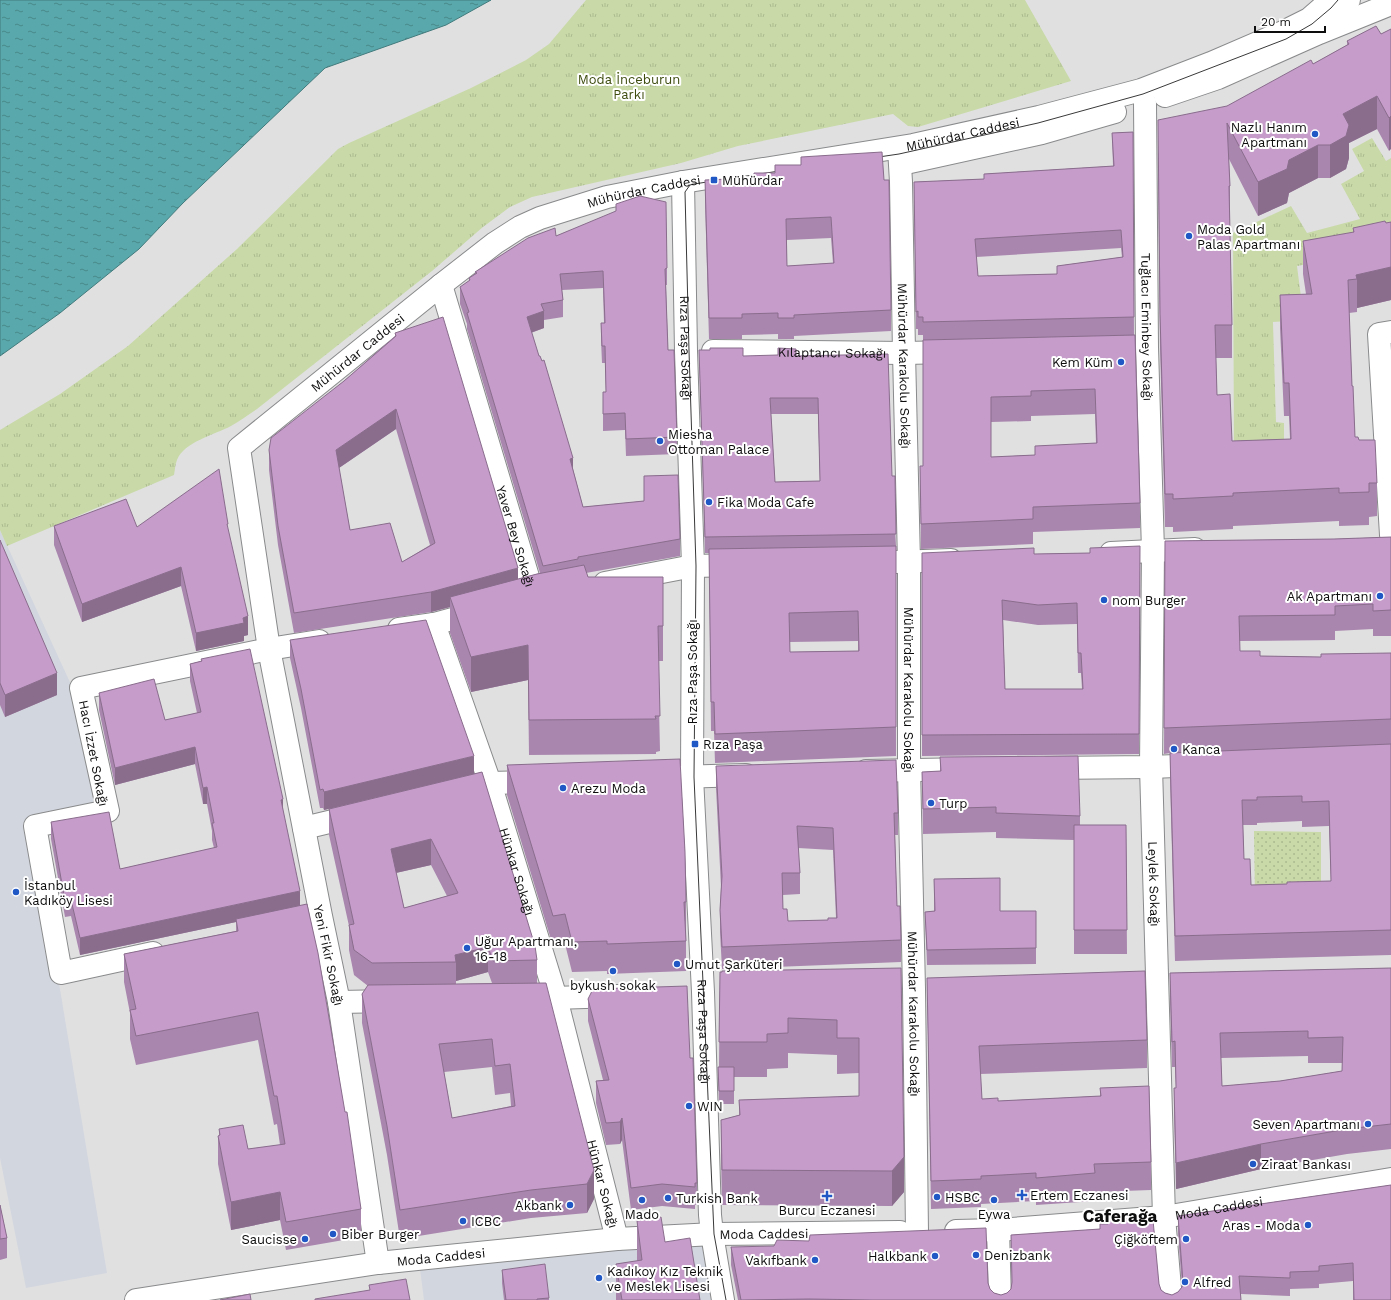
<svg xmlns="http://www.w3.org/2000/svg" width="1391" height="1300" viewBox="0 0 1391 1300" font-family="'Work Sans',sans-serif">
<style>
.built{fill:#d2d6de}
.grass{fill:url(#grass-dots)}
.park{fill:url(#park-tufts)}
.water{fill:url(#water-ripples);stroke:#427a7c}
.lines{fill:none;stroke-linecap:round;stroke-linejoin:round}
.minor-casing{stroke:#898a8b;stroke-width:24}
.minor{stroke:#fff;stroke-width:22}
.tram{stroke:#393939;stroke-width:1}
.wall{fill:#a986ae;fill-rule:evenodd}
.shaded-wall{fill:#8a6d8d}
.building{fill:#c59cca;stroke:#8a6d8d;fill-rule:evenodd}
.poi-dot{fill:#2059c6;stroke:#fff;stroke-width:1.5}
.labels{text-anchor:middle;stroke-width:4;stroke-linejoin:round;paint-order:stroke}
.park-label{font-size:13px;fill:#3e4d0f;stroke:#fff}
.poi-label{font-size:13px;fill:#0d0d0d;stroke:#fff;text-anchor:start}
.street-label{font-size:13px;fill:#0d0d0d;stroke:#fff}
.district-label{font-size:17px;font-weight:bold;fill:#0d0d0d;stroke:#fff}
</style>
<defs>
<pattern id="grass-dots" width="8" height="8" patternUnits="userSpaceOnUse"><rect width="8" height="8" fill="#c9daa8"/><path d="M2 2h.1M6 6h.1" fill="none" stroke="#abba8f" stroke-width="1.8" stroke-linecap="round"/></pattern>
<pattern id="park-tufts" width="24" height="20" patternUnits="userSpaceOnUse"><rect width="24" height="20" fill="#c9daa8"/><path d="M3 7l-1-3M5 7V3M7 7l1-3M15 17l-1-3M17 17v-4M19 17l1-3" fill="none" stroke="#abba8f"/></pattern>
<pattern id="water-ripples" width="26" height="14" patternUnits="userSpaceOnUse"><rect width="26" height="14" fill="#59a9ac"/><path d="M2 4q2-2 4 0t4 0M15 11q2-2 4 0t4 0" fill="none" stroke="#48888a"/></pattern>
</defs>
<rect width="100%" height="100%" fill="#e0e0e1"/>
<!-- built -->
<path class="built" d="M0 530 74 691 100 806 32 820 107 1273 26 1288 0 1158Z
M707 1244 715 1300H424L420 1269 622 1249Z"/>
<!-- grass -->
<path class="grass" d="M1254 831 1321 832V901H1255Z"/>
<!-- park -->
<path class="park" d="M586 0H1025L1071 81 918 127 908 126 893 114 738 146 681 163 532 197 510 207 483 227 432 271 257 409C248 415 240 421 231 426 214 435 184 442 177 460 175 465 175 470 174 475L7 546 0 530V430L60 394 128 346 237 249 338 149 349 143 471 88 526 60 549 44Z
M1372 138 1386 161 1391 158V249L1297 266 1304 320 1273 322 1276 422 1284 423V460L1234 459 1233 233 1291 206 1307 233 1360 219 1341 184 1364 171 1352 149Z"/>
<!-- water -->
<path class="water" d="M0 0H491L446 25 325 68 183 203 139 249 60 313 0 356Z"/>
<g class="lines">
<!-- minor casing -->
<g class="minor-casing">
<g id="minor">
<path d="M1326 26 1349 0"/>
<path d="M1165 96 1218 78 1319 33 1391 4"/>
<path id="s1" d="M1145 103 1147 347 1153 551 1151 767 1164 1217 1171 1300"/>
<path id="s2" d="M899 148 901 182 904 353 909 562V769L914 989 917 1232"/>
<path d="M901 164 1042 133 1115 112"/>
<path id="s3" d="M683 182 686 351 693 566 692 777 703 992 710 1215 712 1234 723 1300"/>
<path id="s4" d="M441 285 534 597"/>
<path d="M1391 332 1379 334 1391 535"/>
<path id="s5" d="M713 351 904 353 953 352"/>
<path d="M1111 553 1195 549"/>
<path d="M868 563 951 560"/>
<path d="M605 583 693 566 739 565"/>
<path id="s6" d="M434 624 490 783 556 998 617 1239"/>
<path d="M399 629 434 624 478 612"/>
<path d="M1048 768 1151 767 1200 765"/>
<path d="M866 771 970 769"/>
<path d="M677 777 746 775"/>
<path d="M456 792 490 783 536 782"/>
<path d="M304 828 358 815"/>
<path d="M153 953 61 973 35 826 108 811 81 688 269 649 319 641"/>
<path d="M520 999 618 996"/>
<path d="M339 1002 392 1001"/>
<path d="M998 1230 1000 1300"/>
<path id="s7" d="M956 1231 998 1230 1164 1217 1391 1179"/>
<path id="s8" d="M378 1263 339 1002 321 916 269 649 239 448 441 285 495 243 520 227 540 218 607 197 683 182 913 145 1039 117 1141 90 1211 63 1283 32 1309 19 1331 0"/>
<path id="s9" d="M136 1300 378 1263 617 1239 714 1234 900 1232"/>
</g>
</g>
<!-- minor -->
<use href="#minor" class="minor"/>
<!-- tram -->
<path class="tram" d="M872 158 899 154 1038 123 1143 94 1286 39 1312 24 1331 8 1338 0
M726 1300 714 1234 694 777 696 566 689 351 685 192 690 185 694 184 786 170"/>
</g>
<!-- wall -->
<path class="wall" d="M1391 29 1389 151 1377 129 1349 143V158L1346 169 1330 178H1318L1289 193 1287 203 1258 216 1229 159 1230 186V220H1229L1232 325V358H1216L1217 395 1232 441 1290 439 1289 416H1284L1280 328V295L1306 294 1303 274V241L1353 233V228L1391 222V300L1357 308V312L1349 313 1352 386 1355 437 1359 440 1377 483V516L1369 517V525L1339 526V521L1233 526V529L1173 532V527H1165L1160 347 1158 153 1227 106 1313 64 1347 45V41L1381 34Z
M1133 132 1134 335 1140 503V528L1033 532V544L921 549 920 466H923V335H918V329H916L914 182 984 179V174L1113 166 1112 133ZM1121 248 1122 257 1057 266V274L978 276 976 257ZM1095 414 1096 443 1035 455 991 457V422L1031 421V416Z
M801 157 891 310V331L794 336V339H778V334L742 335V339H709L705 201V180L754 178 775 173V165H801ZM831 238 833 263 787 266V240Z
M616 204 667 268V285H666L668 350 677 437V454L626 456 625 430 603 431V392H606L605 363H602L601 340V323H604L603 288 562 290 563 300V317L544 320V328L531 333 573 469 583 507 644 501V476L680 539V556L586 573 588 577H663V661H658L660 751 656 752V754L529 755 528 680 471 692 450 633V607L431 612 294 633 278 545 269 470V450L344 381 395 336V333L518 579 540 573 467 329V324L460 304V287L469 281V278L475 274V272L556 236 616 212ZM396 429 430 545 402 562 350 530 339 468Z
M699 350 743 356H796L892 476 896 546V756L715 763 714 731H711L709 553H705ZM771 414H818L820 481 775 482ZM858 641V651L790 652V642Z
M54 526 228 530 248 635 244 636V641L196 651 181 586 82 622 54 545Z
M1391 537V636H1373V629L1335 631V640L1239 641 1240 651 1260 656 1321 657 1391 653V955L1175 961 1170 779V753L1164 754 1165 541 1334 539ZM1302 821V827L1329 826 1331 881 1287 884 1251 885 1244 859 1243 825H1257V823Z
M0 540 57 695 5 717 0 705Z
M1140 546 1139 754 922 756V553L1034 554 1090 553ZM1003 620 1038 625 1077 624 1078 673H1081L1082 689H1005Z
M290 640 474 774 324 810 323 808H320L301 708 290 658Z
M201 659 283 812 300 905 361 1209V1237L286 1250 280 1220 231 1230 218 1164V1136H219V1129L248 1149 280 1145 277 1124 274 1125 258 1040 136 1065 130 1039V1013L124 982V954L236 931V922L80 955 71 916 65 917 51 839V822L120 869 214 848 212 840V831L207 804H203L195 764 115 785 99 710V693L165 720 197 713 190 681V664L201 661Z
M940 757 1080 816V825H1126L1127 954H1074V840L996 838V832L923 834 922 772 940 771Z
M507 765 686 902V971L607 974V971L572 972 565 944 553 946 507 795Z
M716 766 898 813V835H895L897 906 901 940V962L722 969 720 932V910L721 887 716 788ZM798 848 833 850 836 918 828 920 788 921 783 909V895L800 894V873Z
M482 772 537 960V983L594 1199 587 1213 531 1218 400 1239 387 1155 362 1023V994L368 986 354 975 349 950V926L329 835V809ZM431 865 447 896 404 908 396 873ZM488 972 492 983 456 984V981ZM492 1067 495 1095 510 1093 511 1106 452 1118 444 1072Z
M934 879 1000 911H1036V964L927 965 925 912 934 911Z
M901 968 904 1192 892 1206 722 1205 721 1155V1120L739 1115V1100L859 1096V1073L837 1074V1055L788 1053V1068L767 1069V1077H734V1104H719L718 1067H719L720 972Z
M1391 968V1149L1347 1154 1261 1169 1176 1189 1174 1113V1088H1176L1175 1067H1172L1170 998V973ZM1308 1056V1063H1343L1342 1071 1280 1081 1222 1086 1221 1058Z
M927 978 1147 1040V1068L980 1074 982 1099 998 1101 1100 1096V1088L1151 1162V1190L1095 1192V1201L1036 1205V1201L981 1204V1207L931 1209Z
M588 999 690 1058 697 1183V1205H695V1209L662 1206 631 1210 622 1140 620 1144 606 1145 596 1103V1081L603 1080 588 1021Z
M1391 1185V1300H1353V1281L1319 1284V1288L1290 1289V1296L1241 1294V1300H738L731 1265V1247L988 1283 990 1289 994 1293 1001 1295 1007 1293 1011 1289 1012 1284 1011 1235 1100 1229 1108 1224V1220L1147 1221 1159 1284 1161 1290 1165 1293 1172 1295 1178 1292 1182 1287 1178 1234V1216Z
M0 1205 7 1238V1258L0 1260Z
M637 1221 665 1242 700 1300H616V1264L637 1261Z
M502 1270 549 1298V1300H504L502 1283Z"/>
<!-- shaded-wall -->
<path class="shaded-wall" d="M1377 96V129L1349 143V158L1346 169 1330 178V145L1343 114Z
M1391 116V149L1389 151V118Z
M1318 145V178L1289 193 1287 203 1258 216V182L1289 160Z
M1391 267V300L1357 308V279L1356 275Z
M544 311V328L527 334V317Z
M396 409V429L336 470V450Z
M573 458V475L570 459Z
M181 567V586L82 622V604Z
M518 568V588L450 597V607L431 612V592Z
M248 616V635L244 636V641L196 651V633Z
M528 645V680L471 692V657Z
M57 673V695L5 717V695Z
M195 747V764L115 785V768Z
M474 756V774L324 810V792Z
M207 787V804H203V788Z
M283 799V816L281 800Z
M431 839V865L391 874V849Z
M300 891V908L236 919V922L80 955V938Z
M488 947V972L456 981V962L455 955Z
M622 1118V1140L620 1144V1122Z
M1261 1144V1169L1176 1189V1163Z
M904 1157V1192L892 1206V1171Z
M594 1170V1199L587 1213V1184Z
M280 1192V1220L231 1230V1202Z"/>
<!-- building -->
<path class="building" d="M1376 26 1381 34 1391 29V116L1389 118 1377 96 1343 114 1349 125 1346 136 1330 145H1318L1289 160 1287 169 1258 182 1227 123 1230 186H1229L1232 325H1215L1217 395 1230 394 1232 441 1291 439 1289 383H1284L1280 295 1312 294 1303 241 1354 232 1353 228 1385 221 1386 223 1391 222V267L1356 275 1357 279 1348 280 1352 386H1353L1355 437H1358L1359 440H1375L1377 483H1369V492L1339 493V488L1233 493V496L1173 499V494H1165L1160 314 1158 120 1227 106 1311 60 1313 64 1349 44 1347 41Z
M1133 132 1134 317 923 322V317H918V311L916 312 914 182 984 179V174L1114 166 1112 133ZM1121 230 1123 257 1057 266V274L978 276 975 239Z
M882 152 884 180H889L891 310 794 315V318H778V313L742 314V318H709L705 180 754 178V173H775V165H801V157ZM831 217 834 263 787 266 786 219Z
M640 196 666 202 667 268 665 269 668 350H674L677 437 626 439 625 413 603 414V392H606L605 346H602L601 323H605L603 271 560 274 563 300 541 304 544 311 527 317 539 356H540L542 361 544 360 573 458 570 459 583 507 644 501V476L678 475 680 539 578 557V559L543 566 467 313 469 312 460 287 470 280 469 278 477 273 475 272 528 238 555 228 556 236 616 211V204Z
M443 317 518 568 431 592 294 613 278 526 269 450 271 438 344 381 396 336 395 333ZM396 409 435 543 402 562 390 523 350 530 336 450Z
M1135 335 1140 503 1033 507V519L921 524 920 466H923V340ZM1095 389 1097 443 1035 446V455L991 457V397L1031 396V391Z
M710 348H743V356L778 355V348L796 349V356L888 354 892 476H895L896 534 705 537 699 350H710ZM770 398H818L820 481 775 482Z
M219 469 228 524H227L248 616 243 618 244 623 196 633 181 567 82 604 54 526 126 499 137 527Z
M1391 537V610L1373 611V604L1335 606V615L1239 616 1240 651H1260V656L1321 657V654L1391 653V719L1164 728 1165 541 1334 539Z
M0 540 57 673 5 695 0 683Z
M896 546V727L715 734 714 702H711L709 549ZM858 611 859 651 790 652 789 613Z
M1140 546 1139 734 922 735V553L1034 548V554L1090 553V548ZM1002 600 1038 605 1077 603 1078 653H1081L1083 689H1005Z
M584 565 588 577H663V626H658L660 716H655L656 719 529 720 528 645 471 657 450 597 537 574Z
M426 620 474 756 324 792 323 789 320 790 301 689 290 640Z
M250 649 283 799 281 800 300 891 80 938 71 900 65 901 51 822 109 812 120 869 217 847 212 823H214L207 787 203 788 195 747 115 768 99 693 154 679 165 720 201 712 190 664 202 661 201 659Z
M1391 744V930L1175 936 1170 753ZM1302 796V802L1329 801 1331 881 1287 882V884L1251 885 1250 859H1244L1242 800H1257V797Z
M1078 756 1080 816 996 813V807L923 809 922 772 941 771 940 757Z
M680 759 685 852 686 902H684L686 941 607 944V941L572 942 565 914 553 916 507 765Z
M896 760 898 813H894L897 906H900L901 940 722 947 720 910 722 876 716 766ZM797 826 833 828 837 918H828V920L788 921 787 909H783L782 873H800Z
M482 772 535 946 537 960 493 961 488 947 455 955 456 962 372 963 354 950 349 925 354 924 329 809ZM431 839 458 893 404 908 391 849Z
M1074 825H1126L1127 930H1074Z
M1000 878V911H1036V948L927 950 925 912 935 911 934 879Z
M307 904 318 953 345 1112H347L361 1209 286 1222 280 1192 231 1202 218 1136 220 1135 219 1129 243 1125 248 1149 285 1144 277 1096H274L258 1012 136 1036 130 1010 136 1009 124 954 238 931 236 919Z
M901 968 904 1157 892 1171 722 1170 721 1120 740 1115 739 1100 859 1096V1038H837V1020L788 1018V1033L767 1034V1042H719L720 972H722V971Z
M1391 968V1124L1347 1129 1261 1144 1176 1163 1174 1088H1176V1085L1175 1041 1172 1042 1170 973ZM1308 1031V1038L1343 1037 1342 1071 1280 1081 1222 1086 1220 1033Z
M1145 971 1147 1040 979 1046 982 1099 998 1098V1101L1101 1096 1100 1088 1149 1086 1151 1162 1094 1164 1095 1173 1036 1178V1173L1002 1175 981 1176V1179L931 1181 927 978Z
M546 983 594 1170 587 1184 531 1190 400 1210 387 1126 362 994 368 985ZM492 1039 495 1066 510 1064 515 1106 452 1118 439 1044Z
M687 986 690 1058H693L697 1183H695V1187L662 1184 631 1188 622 1118 620 1122 606 1123 596 1081 609 1080 588 999 593 989Z
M718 1067H734V1091H719Z
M1391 1185V1300H1354L1353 1263 1319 1266V1271L1290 1272V1278L1239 1276 1241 1300H872L809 1299 741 1300 731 1247 774 1246 777 1240 809 1241 810 1235 986 1228 988 1283 990 1289 994 1293 1001 1295 1007 1293 1011 1289 1012 1282 1011 1235 1100 1229V1224H1108V1220L1146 1217 1147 1221 1153 1220 1159 1284 1161 1290 1165 1293 1172 1295 1178 1292 1182 1287 1183 1282 1178 1216Z
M0 1205 7 1238 0 1239Z
M661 1217 665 1242 690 1238 700 1300H622L616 1264 642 1260 637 1221Z
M545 1264 549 1298 537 1299V1300H506L502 1270Z
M406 1279 410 1300H315V1299L370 1290 369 1285Z
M250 1294 251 1300H220Z"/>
<!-- markers -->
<g class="poi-dot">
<circle cx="1315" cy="134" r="4"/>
<rect x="710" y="176" width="8" height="8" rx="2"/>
<circle cx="1189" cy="236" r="4"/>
<circle cx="1121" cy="362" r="4"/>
<circle cx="660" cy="441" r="4"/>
<circle cx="709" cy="502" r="4"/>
<circle cx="1380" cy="596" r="4"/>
<circle cx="1104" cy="600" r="4"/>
<rect x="691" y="740" width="8" height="8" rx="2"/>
<circle cx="1174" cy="749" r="4"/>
<circle cx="563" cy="788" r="4"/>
<circle cx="931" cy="803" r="4"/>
<circle cx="16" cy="892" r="4"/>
<circle cx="467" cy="948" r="4"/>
<circle cx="677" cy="964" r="4"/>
<circle cx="613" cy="971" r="4"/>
<circle cx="689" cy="1106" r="4"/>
<circle cx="1368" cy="1124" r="4"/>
<circle cx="1253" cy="1164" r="4"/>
<path d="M1020 1189h4v4h4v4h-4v4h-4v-4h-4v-4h4z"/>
<path d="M825 1190h4v4h4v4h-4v4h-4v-4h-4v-4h4z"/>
<circle cx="937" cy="1197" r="4"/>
<circle cx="668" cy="1198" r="4"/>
<circle cx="642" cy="1200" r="4"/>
<circle cx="994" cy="1200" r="4"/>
<circle cx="570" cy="1205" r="4"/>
<circle cx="463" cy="1221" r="4"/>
<circle cx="1308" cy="1225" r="4"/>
<circle cx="333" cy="1234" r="4"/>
<circle cx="305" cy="1239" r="4"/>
<circle cx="1186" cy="1239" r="4"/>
<circle cx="976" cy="1255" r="4"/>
<circle cx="935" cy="1256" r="4"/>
<circle cx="815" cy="1260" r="4"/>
<circle cx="599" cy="1278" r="4"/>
<circle cx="1185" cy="1282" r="4"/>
</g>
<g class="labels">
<!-- park labels -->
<g class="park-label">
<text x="629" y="84">Moda İnceburun<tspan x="629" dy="15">Parkı</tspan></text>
</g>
<!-- poi labels -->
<g class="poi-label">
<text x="1307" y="132" text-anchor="end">Nazlı Hanım<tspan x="1307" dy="15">Apartmanı</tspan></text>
<text x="722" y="185">Mühürdar</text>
<text x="1197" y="234">Moda Gold<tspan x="1197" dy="15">Palas Apartmanı</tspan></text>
<text x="1113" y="367" text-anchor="end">Kem Küm</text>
<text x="668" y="439">Miesha<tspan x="668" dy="15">Ottoman Palace</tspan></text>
<text x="717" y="507">Fika Moda Cafe</text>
<text x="1372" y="601" text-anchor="end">Ak Apartmanı</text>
<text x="1112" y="605">nom Burger</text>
<text x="703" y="749">Rıza Paşa</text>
<text x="1182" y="754">Kanca</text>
<text x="571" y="793">Arezu Moda</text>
<text x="939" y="808">Turp</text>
<text x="24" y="890">İstanbul<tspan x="24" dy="15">Kadıköy Lisesi</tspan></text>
<text x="475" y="946">Uğur Apartmanı,<tspan x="475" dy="15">16-18</tspan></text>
<text x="685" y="969">Umut Şarküteri</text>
<text x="613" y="990" text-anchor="middle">bykush sokak</text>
<text x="697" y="1111">WIN</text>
<text x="1360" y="1129" text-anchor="end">Seven Apartmanı</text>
<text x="1261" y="1169">Ziraat Bankası</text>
<text x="1030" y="1200">Ertem Eczanesi</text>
<text x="945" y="1202">HSBC</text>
<text x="676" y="1203">Turkish Bank</text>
<text x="562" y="1210" text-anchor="end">Akbank</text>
<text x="827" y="1215" text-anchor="middle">Burcu Eczanesi</text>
<text x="642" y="1219" text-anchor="middle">Mado</text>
<text x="994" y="1219" text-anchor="middle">Eywa</text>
<text x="471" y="1226">ICBC</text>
<text x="1300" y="1230" text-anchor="end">Aras - Moda</text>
<text x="341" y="1239">Biber Burger</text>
<text x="297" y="1244" text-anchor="end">Saucisse</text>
<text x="1178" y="1244" text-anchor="end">Çiğköftem</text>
<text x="984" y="1260">Denizbank</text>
<text x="927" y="1261" text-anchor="end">Halkbank</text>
<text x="807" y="1265" text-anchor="end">Vakıfbank</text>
<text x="607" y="1276">Kadıkoy Kız Teknik<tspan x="607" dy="15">ve Meslek Lisesi</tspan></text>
<text x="1193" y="1287">Alfred</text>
</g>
<!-- street labels -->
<g class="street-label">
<text dy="5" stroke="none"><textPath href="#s8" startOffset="1638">Mühürdar Caddesi</textPath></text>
<text dy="5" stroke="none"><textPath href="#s8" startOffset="1314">Mühürdar Caddesi</textPath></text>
<text dy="5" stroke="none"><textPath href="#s1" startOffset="224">Tuğlacı Eminbey Sokağı</textPath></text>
<text dy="5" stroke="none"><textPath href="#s3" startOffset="166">Rıza Paşa Sokağı</textPath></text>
<text dy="5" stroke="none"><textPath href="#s8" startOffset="979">Mühürdar Caddesi</textPath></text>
<text dy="5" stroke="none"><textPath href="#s5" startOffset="119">Kılaptancı Sokağı</textPath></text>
<text dy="5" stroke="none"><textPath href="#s2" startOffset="218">Mühürdar Karakolu Sokağı</textPath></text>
<text dy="5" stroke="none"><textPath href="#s4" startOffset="262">Yaver Bey Sokağı</textPath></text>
<text transform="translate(692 672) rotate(-90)" y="5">Rıza Paşa Sokağı</text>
<text dy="5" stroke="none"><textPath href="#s2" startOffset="542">Mühürdar Karakolu Sokağı</textPath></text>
<text transform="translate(94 753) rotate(79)" y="5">Hacı İzzet Sokağı</text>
<text dy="5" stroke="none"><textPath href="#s6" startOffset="261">Hünkar Sokağı</textPath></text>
<text dy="5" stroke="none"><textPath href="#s1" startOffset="781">Leylek Sokağı</textPath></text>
<text transform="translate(329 955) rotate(78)" y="5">Yeni Fikir Sokağı</text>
<text dy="5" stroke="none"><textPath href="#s2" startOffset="866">Mühürdar Karakolu Sokağı</textPath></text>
<text dy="5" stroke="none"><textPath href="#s3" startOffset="850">Rıza Paşa Sokağı</textPath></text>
<text dy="5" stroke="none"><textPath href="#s6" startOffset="585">Hünkar Sokağı</textPath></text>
<text dy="5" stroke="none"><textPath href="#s7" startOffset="264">Moda Caddesi</textPath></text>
<text dy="5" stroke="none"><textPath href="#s9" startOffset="632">Moda Caddesi</textPath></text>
<text dy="5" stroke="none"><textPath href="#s9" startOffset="308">Moda Caddesi</textPath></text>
</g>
<!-- district labels -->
<g class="district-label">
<text x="1120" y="1222">Caferağa</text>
</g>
</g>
<!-- scale -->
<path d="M1255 26v6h70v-6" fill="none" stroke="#0d0d0d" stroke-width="2"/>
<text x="1261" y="26" font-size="12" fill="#0d0d0d" stroke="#ffffff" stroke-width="3" paint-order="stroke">20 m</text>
</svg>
